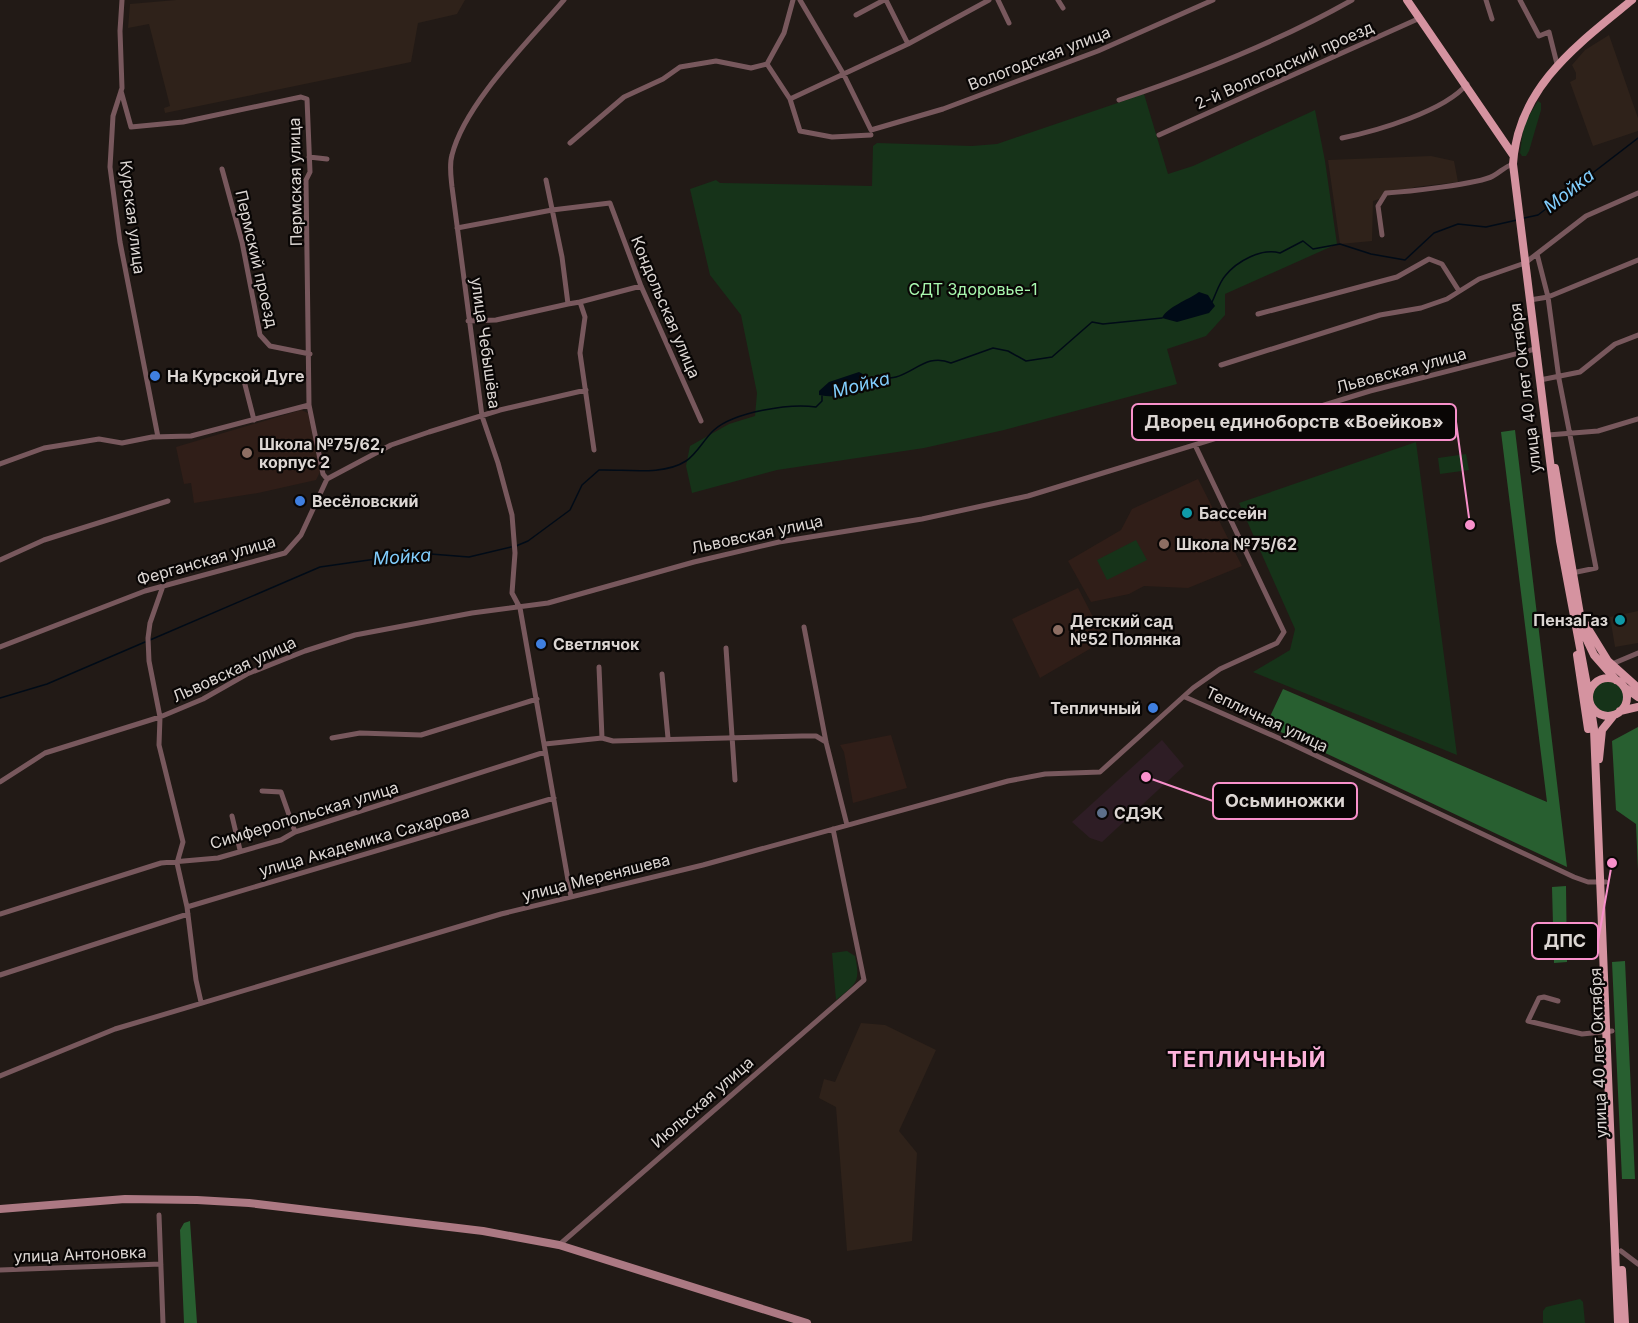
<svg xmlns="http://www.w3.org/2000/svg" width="1638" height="1323" viewBox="0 0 1638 1323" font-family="Inter,sans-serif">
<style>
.commercial{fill:#2e1d25}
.built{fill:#2f221a}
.education{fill:#301e18}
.green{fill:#163319}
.forest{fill:#285f30}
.water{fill:#000b17}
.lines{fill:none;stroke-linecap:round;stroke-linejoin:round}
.stream{stroke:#000b17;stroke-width:1.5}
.street{stroke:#78585d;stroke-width:5}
.secondary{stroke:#ac7983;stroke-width:8}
.primary{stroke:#d593a0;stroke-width:8}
.shop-dot{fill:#3f7fe0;stroke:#090605;stroke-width:2}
.education-dot{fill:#8d6e63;stroke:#090605;stroke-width:2}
.culture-dot{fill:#0f9aa8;stroke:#090605;stroke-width:2}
.service-dot{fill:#5c6f8a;stroke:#090605;stroke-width:2}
.labels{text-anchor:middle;stroke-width:4.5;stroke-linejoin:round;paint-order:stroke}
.street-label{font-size:16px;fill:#dcd6d3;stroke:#090605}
.park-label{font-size:16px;fill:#a9f8af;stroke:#090605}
.poi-label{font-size:16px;font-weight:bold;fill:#dcd6d3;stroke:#090605;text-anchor:start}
.water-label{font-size:18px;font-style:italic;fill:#81cdfc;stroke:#090605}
.district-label{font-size:22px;font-weight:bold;letter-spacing:1.5px;fill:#fdb3dc;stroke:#090605}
.leader{fill:none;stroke:#f890cb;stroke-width:2}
.callout-dot{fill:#f890cb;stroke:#090605;stroke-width:2}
.callout{fill:#090605;stroke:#f890cb;stroke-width:2}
.callout-label{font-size:18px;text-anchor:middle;font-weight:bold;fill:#dcd6d3}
</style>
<rect width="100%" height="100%" fill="#221a16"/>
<!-- commercial -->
<path class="commercial" d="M1162 740 1184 766 1102 842 1090 838 1072 822Z"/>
<!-- built -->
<path class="built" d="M176 0H465L457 14 418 23 411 62 165 113 164 108 170 106 149 24 128 28 130 4Z
M1609 35 1638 118V131L1593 146 1570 82 1576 79V73L1572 65 1585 50Z
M1431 156 1454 161 1458 182 1415 187 1373 201 1372 241 1340 244 1328 160Z
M1638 611V643L1615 647 1610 617Z
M861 1023 885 1025 936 1050 899 1131 917 1153 912 1241 847 1251 836 1107 819 1098 824 1079 835 1082Z"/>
<!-- education -->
<path class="education" d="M301 410 308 413 320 472 316 480 258 493 194 503 191 483 184 484 176 447Z
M1198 479 1242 566 1188 588 1144 586 1129 594 1091 602 1068 561 1121 530 1132 509Z
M1078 588 1105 640 1040 678 1012 619Z
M891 735 907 788 853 803 844 752 840 745Z"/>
<!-- green -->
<path class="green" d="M1144 94 1168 174 1193 166 1315 110 1325 161 1337 244 1225 294V315L1206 336 1167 349 1177 384 1004 430 924 448 777 470 692 493 686 466 690 446 729 424 755 416 757 393 741 315 710 275 690 189 716 180 720 183 872 186 873 146 877 143 972 146 997 144Z
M1538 101 1541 103V110L1529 151 1526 156H1522L1520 153 1524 124Z
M1416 442 1457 755 1253 672 1290 650 1295 629 1239 503Z
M1466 454 1469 470 1440 474 1438 458Z
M1136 540 1147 560 1107 580 1097 560Z
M1592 697a16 16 0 1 1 32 0a16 16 0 1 1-32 0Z
M847 951 855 956C861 983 856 983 836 1000L832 953Z
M1580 1299 1583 1302 1585 1323H1543V1311L1546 1307Z"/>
<!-- forest -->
<path class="forest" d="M1515 430 1567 867 1266 725 1283 689 1547 802 1501 432Z
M1638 727V870L1636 824 1616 810 1612 741Z
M1566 886 1567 962 1554 963 1552 887Z
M1625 961 1635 1179H1622L1612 962Z
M190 1221 197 1323H184L180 1230 184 1223Z"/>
<!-- water -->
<path class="water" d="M1199 292 1208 295 1215 306 1209 313 1177 322 1162 318C1167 307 1188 300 1199 292Z
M859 372 872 379C866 397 834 398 819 395V391L829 382Z"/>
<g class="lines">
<!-- stream -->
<path class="stream" d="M1524 218 1538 215 1638 138
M1212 302C1216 294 1219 283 1225 276 1237 261 1261 248 1280 253L1303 241 1313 249 1340 244 1371 254 1405 260 1434 233 1458 224 1486 227 1517 220
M871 379C879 378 888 379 896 377 915 372 928 353 951 363L993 348 1008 351 1026 361 1052 357 1092 322 1103 324 1162 318
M516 546 528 541 570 510 582 485 599 470C625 469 663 476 686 461 697 454 704 439 714 430 734 412 790 403 816 407L822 401V396
M150 640 320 567 418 553 469 557 511 547
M0 698 47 684 145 642"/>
<!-- street -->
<path class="street" d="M122 0 120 31 122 88 113 116 110 167 120 242 158 437
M564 0C529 41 465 103 452 155 449 165 451 177 452 187L482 416 498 463 512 515 515 553 512 593 520 608 571 897
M800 0 844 75 871 130 943 109 1098 51 1213 0
M886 0 908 44
M998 0 1009 23
M1058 0 1063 8
M1486 0 1492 19
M1520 0 1539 36 1549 32 1557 64
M856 15 884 0
M767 64 790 99 800 131 832 137 871 135
M121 91 131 127 183 122 301 97 307 99 310 172 306 180 309 405 323 474 327 479
M790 99 908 44 989 0
M1119 100C1199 73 1278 42 1352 0
M1159 135 1420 18
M1342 138C1377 131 1445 111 1467 84
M570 143 624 97 663 79 680 67 716 61 751 68 767 64 784 33 793 0
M309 157 327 159
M222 169 242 242 260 335 270 346 310 354
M546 180 562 257 568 304 580 302 585 317 580 353 594 450
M457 228 552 210 610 203 641 286 701 421
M1382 235 1378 206 1386 193C1405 192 1479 184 1493 176 1501 172 1504 167 1513 164
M1537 254 1548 297 1559 379 1596 568 1572 573
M1530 300 1548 297 1638 260
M580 302 641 286
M1258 314 1397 277 1429 259 1442 264 1459 291
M468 321 496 320 568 304
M1221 365 1380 315 1421 308 1447 299 1479 279 1525 263 1586 216 1638 193
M242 373 254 420
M1540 380 1580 372 1615 344 1638 335
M1548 435 1598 431 1638 419
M0 464 44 448 75 443 99 439 122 443 152 437 191 436 309 405
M0 560 44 540 168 501
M163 586 150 623 148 638 149 661 160 717 159 745 183 842 177 863 187 907 196 980 201 1002
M804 627 826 742 847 825
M0 647 145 591 285 553 301 535 327 479 391 445 429 432 500 410 586 390
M726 648 735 780
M1612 664 1638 653
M599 667 602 738
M662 674 668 738
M1185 697 1283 740 1574 877 1588 882H1606
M332 738 360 733 421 735 537 699
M545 744 602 738 613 741 802 736H816L826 742
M0 782 45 753 160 717 203 699 247 674 305 651 355 635 472 613 548 603 694 562 779 542 922 519 1028 496 1370 391 1535 349
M262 791 281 792 295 832
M232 816 240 850
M187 907 554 798
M0 914 161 863 218 858 281 840 295 832 545 752
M0 975 188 914
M1558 1001 1544 997 1539 998 1528 1021 1582 1034 1612 1031
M0 1076 115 1029 501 914 703 865 1008 781 1045 774 1100 772 1193 688 1220 669 1277 643 1284 632 1195 445
M159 1215 163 1323
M559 1245 864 980 833 829
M1621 1251 1638 1264
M0 1270 161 1264"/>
<!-- secondary -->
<path class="secondary" d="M0 1209 125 1199 197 1200 249 1203 483 1231 559 1245 807 1323"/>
<!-- primary -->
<path class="primary" d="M1407 0 1513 155
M1555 468 1583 632 1594 655 1616 680
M1584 622 1608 661 1638 688
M1577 655 1588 729
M1589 697a19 19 0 1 1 38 0a19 19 0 1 1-38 0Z
M1624 687 1638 697
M1589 696 1560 541 1513 164C1518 87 1577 45 1632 0
M1590 703 1594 729 1618 1323
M1620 711 1638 707
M1599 759 1602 730 1614 715
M1622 1270 1625 1323"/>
</g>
<!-- markers -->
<g class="shop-dot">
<circle cx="155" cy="376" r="6"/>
<circle cx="300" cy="501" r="6"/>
<circle cx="541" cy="644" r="6"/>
<circle cx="1153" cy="708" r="6"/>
</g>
<g class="education-dot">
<circle cx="247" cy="453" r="6"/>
<circle cx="1164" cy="544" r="6"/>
<circle cx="1058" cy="630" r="6"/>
</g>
<g class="culture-dot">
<circle cx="1187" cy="513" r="6"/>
<circle cx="1620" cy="620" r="6"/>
</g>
<circle class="service-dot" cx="1102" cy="813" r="6"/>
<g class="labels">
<!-- street labels -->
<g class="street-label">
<text transform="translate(1039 58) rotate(-21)" y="6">Вологодская улица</text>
<text transform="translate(1284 65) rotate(-24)" y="6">2-й Вологодский проезд</text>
<text transform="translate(295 182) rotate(-91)" y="6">Пермская улица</text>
<text transform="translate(133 217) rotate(83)" y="6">Курская улица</text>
<text transform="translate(257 259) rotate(77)" y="6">Пермский проезд</text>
<text transform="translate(666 307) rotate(67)" y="6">Кондольская улица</text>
<text transform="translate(486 343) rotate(82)" y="6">улица Чебышёва</text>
<text transform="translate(1401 370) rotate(-15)" y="6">Львовская улица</text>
<text transform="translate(1525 388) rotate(-97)" y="6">улица 40 лет Октября</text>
<text transform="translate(757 534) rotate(-12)" y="6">Львовская улица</text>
<text transform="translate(206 560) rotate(-16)" y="6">Ферганская улица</text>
<text transform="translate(234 669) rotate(-25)" y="6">Львовская улица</text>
<text transform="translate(1267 719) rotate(25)" y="6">Тепличная улица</text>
<text transform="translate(304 815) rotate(-17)" y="6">Симферопольская улица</text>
<text transform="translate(364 841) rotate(-16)" y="6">улица Академика Сахарова</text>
<text transform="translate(596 877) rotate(-14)" y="6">улица Мереняшева</text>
<text transform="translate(1598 1053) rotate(-92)" y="6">улица 40 лет Октября</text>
<text transform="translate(702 1102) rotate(-41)" y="6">Июльская улица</text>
<text transform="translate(80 1254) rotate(-2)" y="6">улица Антоновка</text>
</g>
<!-- park labels -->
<g class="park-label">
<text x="973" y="295">СДТ Здоровье-1</text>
</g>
<!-- poi labels -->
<g class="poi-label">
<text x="167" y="382">На Курской Дуге</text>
<text x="259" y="450">Школа №75/62,<tspan x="259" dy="18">корпус 2</tspan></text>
<text x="312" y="507">Весёловский</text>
<text x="1199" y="519">Бассейн</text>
<text x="1176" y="550">Школа №75/62</text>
<text x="1608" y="626" text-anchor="end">ПензаГаз</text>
<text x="1070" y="627">Детский сад<tspan x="1070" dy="18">№52 Полянка</tspan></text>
<text x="553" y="650">Светлячок</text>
<text x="1141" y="714" text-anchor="end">Тепличный</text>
<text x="1114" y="819">СДЭК</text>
</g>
<!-- water labels -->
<g class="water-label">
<text transform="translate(1569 191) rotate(-38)" y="6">Мойка</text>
<text transform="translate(861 385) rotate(-14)" y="6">Мойка</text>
<text transform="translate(402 557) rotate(-4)" y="6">Мойка</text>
</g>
<!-- district labels -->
<g class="district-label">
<text x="1247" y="1067">ТЕПЛИЧНЫЙ</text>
</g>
</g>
<!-- callouts -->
<path class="leader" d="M1470 525L1456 422M1146 777L1213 801M1612 863L1598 941"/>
<g class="callout-dot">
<circle cx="1470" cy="525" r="6"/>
<circle cx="1146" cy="777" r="6"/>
<circle cx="1612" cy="863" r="6"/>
</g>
<g class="callout">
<rect x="1132" y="404" width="324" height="36" rx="6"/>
<rect x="1213" y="783" width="144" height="36" rx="6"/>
<rect x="1532" y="923" width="66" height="36" rx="6"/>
</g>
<g class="callout-label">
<text x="1294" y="428">Дворец единоборств «Воейков»</text>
<text x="1285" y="807">Осьминожки</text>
<text x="1565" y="947">ДПС</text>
</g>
</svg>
